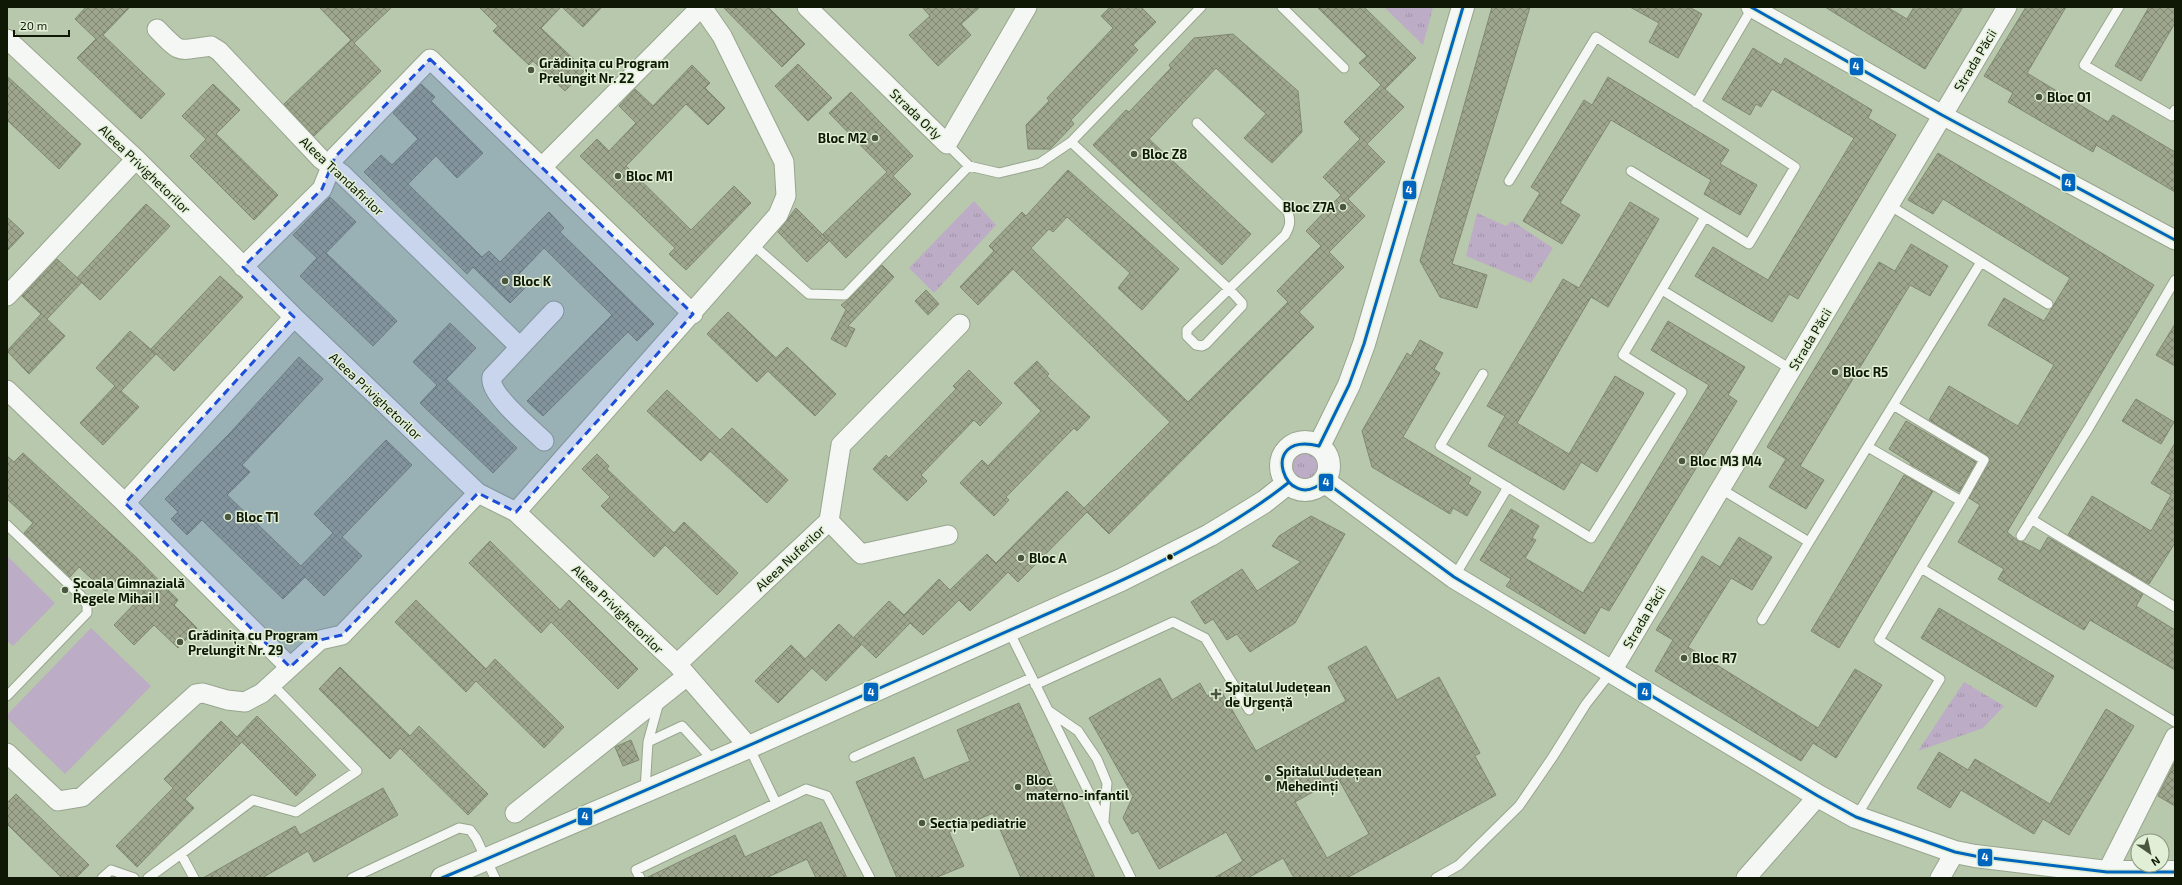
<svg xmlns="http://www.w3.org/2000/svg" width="2182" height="885" viewBox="0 0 2182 885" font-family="'Exo 2',sans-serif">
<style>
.grass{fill:url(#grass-tufts)}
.pitch{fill:#bcacc5}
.building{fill:url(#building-cross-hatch);stroke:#808871;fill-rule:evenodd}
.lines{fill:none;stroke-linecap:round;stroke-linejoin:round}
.lane-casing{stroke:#98a58e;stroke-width:11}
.street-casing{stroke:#98a58e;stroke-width:21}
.secondary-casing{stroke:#98a58e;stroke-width:24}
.lane{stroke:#f4f7f3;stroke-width:9}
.street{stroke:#f4f7f3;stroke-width:19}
.secondary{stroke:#f4f7f3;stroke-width:22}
.bus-1-casing{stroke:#e0efd5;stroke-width:6}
.bus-1{stroke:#0065bd;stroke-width:3}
.marked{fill:#1d4ed8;fill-opacity:0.2;stroke:#1d4ed8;stroke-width:3;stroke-dasharray:8 5;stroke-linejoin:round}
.poi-dot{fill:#4a563f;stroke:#e0efd5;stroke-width:1.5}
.bus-dot{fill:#0e1805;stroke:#e0efd5;stroke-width:1.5}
.labels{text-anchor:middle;stroke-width:3;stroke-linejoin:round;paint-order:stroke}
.street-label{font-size:13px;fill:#0e1805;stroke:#e0efd5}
.poi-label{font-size:13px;font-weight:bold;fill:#0e1805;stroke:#e0efd5;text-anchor:start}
.line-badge{stroke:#e0efd5;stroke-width:1.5}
.badge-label{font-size:11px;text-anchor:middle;font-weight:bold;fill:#fff}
</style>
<defs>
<pattern id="grass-tufts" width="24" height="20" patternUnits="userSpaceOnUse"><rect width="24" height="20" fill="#bcacc5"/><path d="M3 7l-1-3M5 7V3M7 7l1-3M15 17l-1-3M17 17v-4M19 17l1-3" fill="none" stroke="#a093a8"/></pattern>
<pattern id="building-cross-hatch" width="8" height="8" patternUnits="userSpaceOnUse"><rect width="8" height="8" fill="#9ea68e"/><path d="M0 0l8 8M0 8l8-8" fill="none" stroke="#7f8672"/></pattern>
</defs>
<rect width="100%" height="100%" fill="#b8c8ac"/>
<!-- grass -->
<path class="grass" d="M1384 7H1433L1423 45Z
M974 201 996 225 934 293 909 268Z
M1477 213 1506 226 1512 221 1553 248 1531 283 1466 256Z
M1291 466a13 13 0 1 1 26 0a13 13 0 1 1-26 0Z
M1964 682 2004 706 1983 728 1918 751Z"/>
<!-- pitch -->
<path class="pitch" d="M7 556 55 603 13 646 7 641Z
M91 628 151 686 65 774 7 718V715Z"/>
<!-- building -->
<path class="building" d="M86 7H130L103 35 165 94 141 119 77 58 96 39 75 19Z
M319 7H392L354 43 381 71 314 136 284 104 351 40Z
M479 7H561L541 28 585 70 565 91 533 61 529 65 493 31 498 26Z
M562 7H602L583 27Z
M723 7H768L805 44 782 67Z
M922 7H980L961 24 971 35 938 66 909 35 930 16Z
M1110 7H1141L1156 22 1133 45 1138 50 1071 120 1074 124 1050 149H1028L1026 125 1049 101 1047 98 1113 28 1101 16Z
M1317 7H1364L1416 58 1385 89 1404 107 1367 144 1385 162 1348 199 1365 216 1329 252 1344 267 1299 312 1314 327 1109 534 1087 512 1018 582 1008 572 970 611 959 600 923 635 910 623 876 658 854 637 889 601 904 615 939 579 950 590 987 554 996 563 1067 491 1084 508 1170 422 1013 269 978 305 960 287 994 251 989 246 1022 212 1026 216 1068 170 1179 269 1142 310 1118 288 1130 273 1067 217 1053 232 1049 229 1031 248 1188 402 1288 302 1277 291 1321 246 1306 231 1341 195 1323 177 1360 139 1344 122 1381 85 1359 63 1367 56Z
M1492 7H1530L1452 264 1487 275 1477 308 1440 297 1420 261Z
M1630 7H1689L1702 14 1678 58 1649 42 1659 23Z
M1825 7H1887L1907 19 1914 7H1963L1925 69Z
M2026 7H2066L2027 73 2108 122 2113 115 2175 152V192L2096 145 2093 152 2008 102 2013 93 1984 76Z
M2149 7H2175V23L2141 81 2115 66Z
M1233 34 1298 91 1302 132 1272 163 1244 138 1266 114 1216 68 1149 139 1251 234 1222 265 1093 145 1126 110 1129 112 1171 68 1169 65 1194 38Z
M1753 48 1781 65 1785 58 1872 110 1868 118 1896 135 1798 299 1789 294 1772 322 1695 276 1713 247 1768 280 1854 138 1772 89 1761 107 1756 104 1750 115 1722 99Z
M798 64 832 98 808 121 775 86Z
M692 65 710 83 705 88 725 108 708 125 686 104 626 166 691 230 734 186 751 203 686 270 669 254 675 248 580 156 597 139 609 151 636 123 619 106 635 89 653 106Z
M7 76 81 144 59 169 7 120Z
M1608 77 1729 150 1720 164 1757 185 1740 215 1704 194 1711 180 1611 120 1560 203 1580 215 1562 244 1523 221 1540 193 1531 187 1584 100 1592 105Z
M213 84 240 110 216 134 278 195 254 220 190 156 206 139 182 116Z
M421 84 435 97 431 101 483 153 457 178 436 156 408 184 482 257 489 251 500 262 549 212 564 228 560 232 654 324 637 341 628 332 543 416 527 401 612 315 544 248 517 276 527 286 510 303 473 267 467 274 364 172 381 155 392 165 418 139 393 113Z
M851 92 913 156 893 176 911 194 846 258 823 234 887 172 829 113Z
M1938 153 2154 285 2007 532 2018 541 2023 542 2040 551 2048 537 2143 594 2136 606 2175 630V670L2090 620 2084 630 1998 579 2004 569 1958 542 1980 505 1969 498 1990 460 1987 455 1929 420 1949 386 2018 426 2054 365 1988 325 2004 298 2044 321 2070 278 1943 199 1933 214 1908 200Z
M330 197 356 222 326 253 397 321 373 346 300 276 317 258 293 235Z
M1630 202 1659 219 1608 307 1591 297 1517 423 1569 454 1615 376 1644 393 1597 472 1581 462 1564 490 1488 446 1505 416 1487 406 1563 279 1579 288Z
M146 204 170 226 100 300 77 278Z
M796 208 829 241 807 262 778 232Z
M7 217 24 233 7 251Z
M1911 244 1948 266 1930 296 1910 285 1800 466 1824 480 1806 509 1769 487 1786 459 1767 447 1879 262 1895 271Z
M57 259 82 282 47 319 65 336 29 374 7 351 41 314 22 296Z
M882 265 894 277 848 326 855 329 846 347 831 339 846 310 841 305 849 299Z
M220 276 243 297 174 371 151 349Z
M926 290 939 304 928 315 915 301Z
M728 312 776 358 787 347 836 394 815 416 768 371 757 382 707 334Z
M1668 321 1745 367 1728 395 1737 401 1609 611 1601 607 1585 634 1506 586 1511 579 1480 560 1511 509 1539 526 1532 538 1536 540 1525 558 1583 593 1709 385 1651 350Z
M450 323 476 348 446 379 517 448 493 473 420 403 437 385 413 362Z
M2175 324V366L2156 355Z
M130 331 156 354 121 391 139 407 103 445 80 423 115 386 96 368Z
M1420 340 1443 353 1434 369 1440 373 1403 437 1471 478 1468 484 1481 492 1467 516 1453 508 1450 514 1372 467 1362 431 1407 353 1411 356Z
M299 357 323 379 242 465 250 472 227 495 301 566 333 533 314 514 386 440 412 465 342 537 362 556 324 596 305 577 283 599 202 520 187 535 171 519 178 512 165 499 231 432Z
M1037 361 1049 374 1047 376 1090 417 1077 431 1074 428 1006 497 1009 500 994 516 960 483 982 460 988 466 1041 411 1014 383Z
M969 370 1002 403 980 426 974 420 921 475 927 481 907 501 873 469 886 455 889 458 956 389 953 386Z
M667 390 720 440 732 428 788 480 767 503 710 451 701 461 647 411Z
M2136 399 2174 422 2161 444 2122 421Z
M1906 421 1976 462 1959 492 1910 464 1911 463 1889 449Z
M2175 443V543L2149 584 2068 535 2092 496 2151 531 2171 495 2151 483Z
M23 453 137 558 178 600 174 605 197 628 178 648 154 625 134 645 114 625 139 599 118 579 106 592 79 567 70 577 24 533 33 523 7 499V456L14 462Z
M597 454 609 466 607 469 674 533 684 522 738 573 717 595 665 545 654 557 601 506 610 497 582 469Z
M1904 475 1933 491 1839 648 1811 631Z
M1311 516 1345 534 1295 623 1250 652 1237 634 1227 640 1213 619 1205 624 1191 602 1242 569 1257 591 1301 562 1272 546 1279 536Z
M1739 537 1772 557 1752 590 1731 578 1688 647 1818 728 1855 669 1882 685 1836 758 1813 743 1801 761 1655 671 1673 640 1656 630 1687 581 1702 556 1720 567Z
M490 541 560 610 569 600 638 669 618 689 551 622 541 633 469 563Z
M416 600 486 669 495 659 564 727 544 748 476 681 466 692 395 622Z
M1939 608 2054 676 2036 707 1921 638Z
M839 624 861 645 826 681 812 668 778 703 755 681 791 645 805 659Z
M1366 646 1397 700 1439 677 1480 753 1475 756 1496 795 1347 878H1294L1283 858 1248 878H1214L1243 861 1226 832 1159 869 1138 831 1132 834 1123 818 1133 796 1089 718 1160 678 1172 700 1200 683 1207 696 1220 689 1256 751 1346 701 1328 667ZM1338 778 1369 834 1327 858 1295 802Z
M340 667 410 736 419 726 488 794 468 815 400 748 390 759 319 689Z
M1019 703 1095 878H1021L993 813 949 832 964 866 935 878H897L856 782 914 757 924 780 970 761 957 730Z
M2106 709 2134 726 2069 835 2043 819 2034 834 1961 790 1950 808 1917 788 1939 752 1968 770 1975 759 2050 804Z
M257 716 316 775 296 796 242 742 185 799 194 808 137 867 116 846 173 788 164 779 221 721 237 737Z
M631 740 639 760 623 766 615 747Z
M2175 762V806L2158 796Z
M383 788 398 815 314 862 308 851 262 878H203L295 826 300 835Z
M16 794 89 865 76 878H62L7 824V803Z
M821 822 847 878H816L807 859 766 878H646L735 835 745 857Z"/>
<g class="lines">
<!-- lane casing -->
<g class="lane-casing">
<path id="lane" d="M1282 7 1344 68
M2119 7 2084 65 2172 116 2175 110
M1696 103 1752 8
M1071 142 1201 7
M947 144 969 166 999 173 1040 163 1071 142 1229 289 1285 235C1290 226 1291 222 1288 212L1197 123
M1509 181 1596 37 1795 167 1749 244 1631 171
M752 244 809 294 845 295 969 166
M1981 262 2048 304
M1229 289 1242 303V306L1206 344 1202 346 1196 345 1187 336V330Z
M1662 290 1792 370
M1483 374 1440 446 1591 538 1682 392 1623 355 1705 217
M1868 447 1961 501 1984 460 1893 405
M1721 489 1809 542 1981 262 1889 205
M2031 519 2175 607
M7 525 81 596 87 605V613L7 696
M2021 536 2088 429 2175 280
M1921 568 1961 501
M1454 577 1508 487
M1762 620 1809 542
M1009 631 1131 878
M1035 685 1173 622 1205 638 1249 710
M1049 711 1078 731 1097 759 1107 783 1104 821
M648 742 682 726 714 761
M749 747 776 803
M854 757 1031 678
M645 790 648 742 659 702
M1856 817 1940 679 1879 640 1921 568 2175 722
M102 878 111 870 134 878
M148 878 181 854
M194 878 181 854 253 800 296 812 357 771 272 684
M352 878 459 828 470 830 476 838 495 878
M640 878 636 870 806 789 827 796 870 878
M1436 878 1459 865 1519 806 1552 758 1586 704 1611 672"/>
</g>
<!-- street casing -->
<g class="street-casing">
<path id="street" d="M807 7 947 144 1027 7
M1751 7 1942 115 2175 240
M157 29C183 56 177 50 211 46L219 51 321 159 342 174 520 347
M7 39 136 159 294 317 478 493 516 512 677 664 749 747
M542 167 701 7
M243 267 322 189 335 157 430 59 693 314
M7 296 136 159
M7 390 125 503 294 317
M544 441C531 428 488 394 492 377L554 311
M125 503 290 667
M516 512 778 215 786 196 784 162 722 36 702 7
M829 521 861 554 948 535
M677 664 829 521 841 445 960 324
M1612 671 2007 7
M7 753 58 801 82 797 196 694 203 693 227 700 245 702 262 693 320 640 342 635 478 493
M515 813 687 676
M1746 878 1818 796
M1940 878 1955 852
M2104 878 2175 737"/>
</g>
<!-- secondary casing -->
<g class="secondary-casing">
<path id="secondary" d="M1281 466a24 24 0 1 1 48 0a24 24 0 1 1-48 0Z
M1319 446 1349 385 1364 344 1463 7
M1324 481 1454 577 1818 796 1856 817 1955 852 1975 856 2107 872H2175
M442 878 749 747 1121 580 1210 535 1264 502 1288 483"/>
</g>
<!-- lane -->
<use href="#lane" class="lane"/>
<!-- street -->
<use href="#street" class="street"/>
<!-- secondary -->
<use href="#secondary" class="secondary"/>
<!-- bus-1 casing -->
<g class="bus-1-casing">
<path id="bus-1" d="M1463 7 1364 344 1349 385 1319 446C1256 430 1285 517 1324 481L1454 577 1818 796 1856 817 1955 852 1975 856 2107 872H2175
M1751 7 1942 115 2175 240
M442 878C619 802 796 726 972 647 1076 600 1198 554 1288 483"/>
</g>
<!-- bus-1 -->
<use href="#bus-1" class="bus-1"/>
</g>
<!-- marked area -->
<path class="marked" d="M430 59 693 314 516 512 478 493 342 635 320 640 290 667 125 503 294 317 243 267 322 189 335 157Z"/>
<!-- markers -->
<g class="poi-dot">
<circle cx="531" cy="70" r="4"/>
<circle cx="2039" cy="97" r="4"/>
<circle cx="875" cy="138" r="4"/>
<circle cx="1134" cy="154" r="4"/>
<circle cx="618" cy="176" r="4"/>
<circle cx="1343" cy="207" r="4"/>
<circle cx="505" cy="281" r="4"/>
<circle cx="1835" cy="372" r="4"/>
<circle cx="1682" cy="461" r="4"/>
<circle cx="228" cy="517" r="4"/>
<circle cx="1021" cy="558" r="4"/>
<circle cx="65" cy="590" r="4"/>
<circle cx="180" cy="642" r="4"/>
<circle cx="1684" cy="658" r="4"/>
<path d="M1214 688h4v4h4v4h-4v4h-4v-4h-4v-4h4z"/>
<circle cx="1268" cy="778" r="4"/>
<circle cx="1018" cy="787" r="4"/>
<circle cx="922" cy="823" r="4"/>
</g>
<circle class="bus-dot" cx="1170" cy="557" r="3.5"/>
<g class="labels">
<!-- street labels -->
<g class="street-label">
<text transform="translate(1975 60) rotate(-59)" y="5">Strada Păcii</text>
<text transform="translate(916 114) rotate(44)" y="5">Strada Orly</text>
<text transform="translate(145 169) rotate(44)" y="5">Aleea Privighetorilor</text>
<text transform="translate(342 176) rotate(43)" y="5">Aleea Trandafirilor</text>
<text transform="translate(1810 339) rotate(-59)" y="5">Strada Păcii</text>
<text transform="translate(376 396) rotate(43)" y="5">Aleea Privighetorilor</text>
<text transform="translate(790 558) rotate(-43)" y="5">Aleea Nuferilor</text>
<text transform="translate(618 609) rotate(44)" y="5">Aleea Privighetorilor</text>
<text transform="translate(1644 617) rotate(-59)" y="5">Strada Păcii</text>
</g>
<!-- poi labels -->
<g class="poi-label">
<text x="539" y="68">Grădinița cu Program<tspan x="539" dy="15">Prelungit Nr. 22</tspan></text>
<text x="2047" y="102">Bloc O1</text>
<text x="867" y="143" text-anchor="end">Bloc M2</text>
<text x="1142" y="159">Bloc Z8</text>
<text x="626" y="181">Bloc M1</text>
<text x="1335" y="212" text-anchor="end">Bloc Z7A</text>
<text x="513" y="286">Bloc K</text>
<text x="1843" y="377">Bloc R5</text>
<text x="1690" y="466">Bloc M3 M4</text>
<text x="236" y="522">Bloc T1</text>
<text x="1029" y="563">Bloc A</text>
<text x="73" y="588">Școala Gimnazială<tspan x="73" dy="15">Regele Mihai I</tspan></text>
<text x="188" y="640">Grădinița cu Program<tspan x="188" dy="15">Prelungit Nr. 29</tspan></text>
<text x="1692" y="663">Bloc R7</text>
<text x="1225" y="692">Spitalul Județean<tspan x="1225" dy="15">de Urgență</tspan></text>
<text x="1276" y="776">Spitalul Județean<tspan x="1276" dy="15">Mehedinți</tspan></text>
<text x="1026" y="785">Bloc<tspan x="1026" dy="15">materno-infantil</tspan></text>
<text x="930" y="828">Secția pediatrie</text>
</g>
</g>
<g class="line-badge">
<rect x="1849" y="57" width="15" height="19" rx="4" fill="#0065bd"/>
<rect x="2061" y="173" width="15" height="19" rx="4" fill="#0065bd"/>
<rect x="1402" y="180" width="15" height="20" rx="4" fill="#0065bd"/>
<rect x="1318" y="473" width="16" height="19" rx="4" fill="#0065bd"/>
<rect x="1637" y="682" width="15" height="19" rx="4" fill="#0065bd"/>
<rect x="863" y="682" width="16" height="20" rx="4" fill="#0065bd"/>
<rect x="577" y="807" width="16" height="19" rx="4" fill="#0065bd"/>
<rect x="1977" y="848" width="16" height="19" rx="4" fill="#0065bd"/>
</g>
<g class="badge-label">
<text x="1856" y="70">4</text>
<text x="2068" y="187">4</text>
<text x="1409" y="194">4</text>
<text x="1326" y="486">4</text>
<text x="1645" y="696">4</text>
<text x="871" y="696">4</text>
<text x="585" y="820">4</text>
<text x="1985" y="861">4</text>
</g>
<!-- border -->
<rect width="2182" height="885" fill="none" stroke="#0e1805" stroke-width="16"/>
<!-- north arrow -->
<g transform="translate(2150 853) rotate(146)"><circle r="19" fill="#e0efd5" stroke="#8c9982"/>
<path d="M0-3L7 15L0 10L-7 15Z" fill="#4a563f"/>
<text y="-6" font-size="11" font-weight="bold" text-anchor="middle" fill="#0e1805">N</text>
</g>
<!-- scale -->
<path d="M14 30v6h55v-6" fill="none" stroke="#0e1805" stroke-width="2"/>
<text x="20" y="30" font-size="12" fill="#0e1805" stroke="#e0efd5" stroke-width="3" paint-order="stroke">20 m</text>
</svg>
